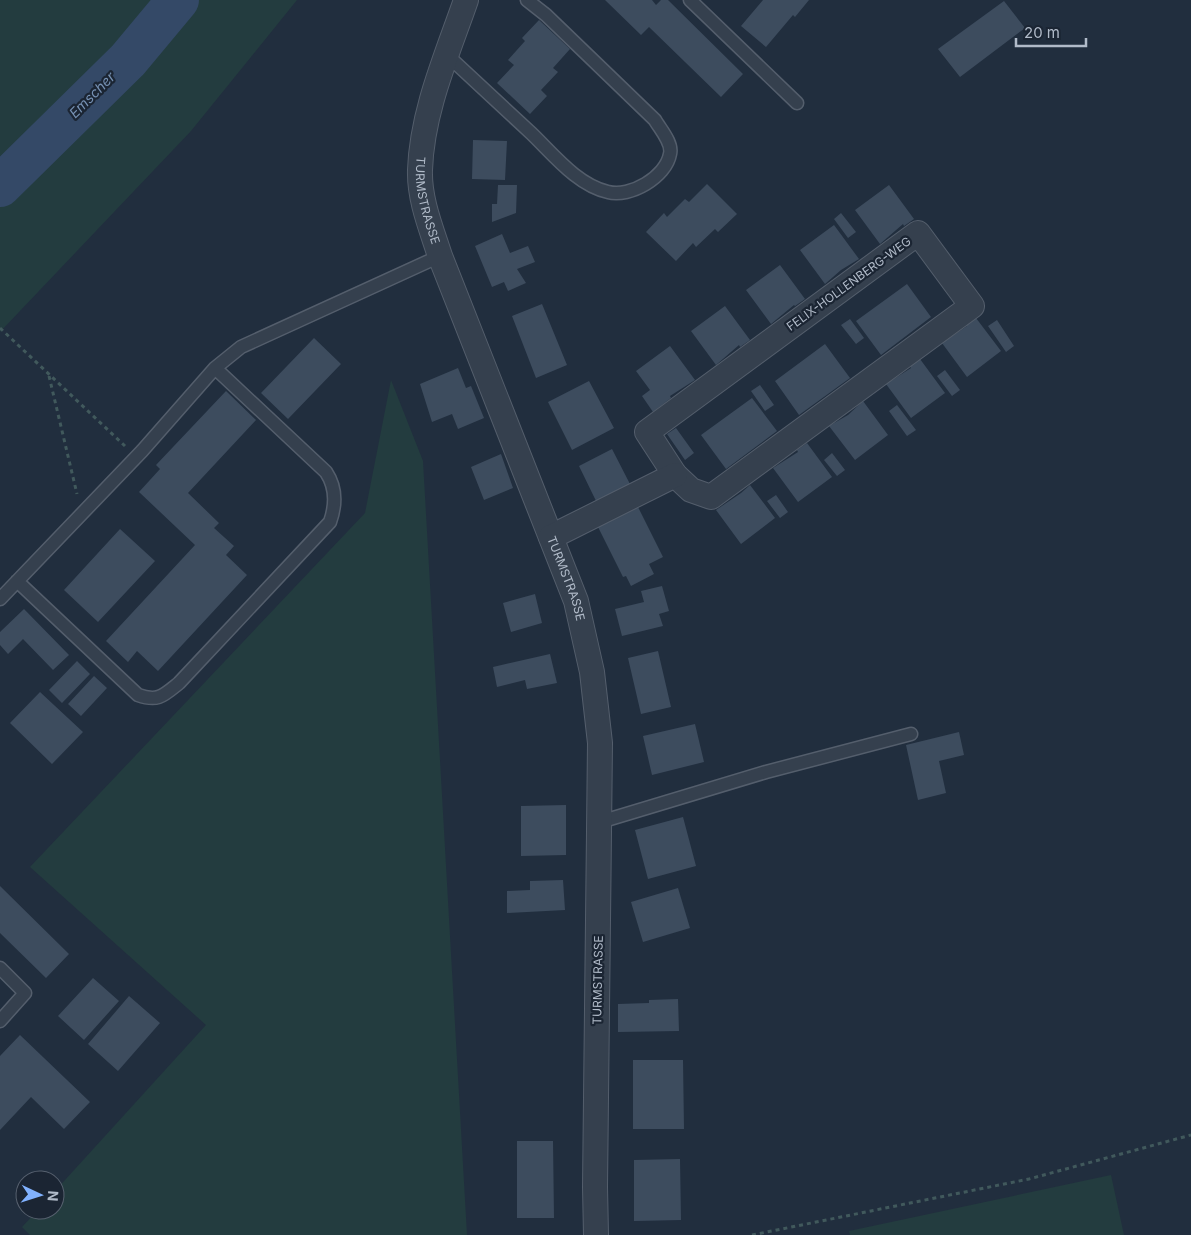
<svg xmlns="http://www.w3.org/2000/svg" width="1191" height="1235" viewBox="0 0 1191 1235" font-family="Inter,sans-serif">
<style>
.green{fill:#233c3f}
.lines{fill:none;stroke-linecap:round;stroke-linejoin:round}
.river{stroke:#344967;stroke-width:42}
.building{fill:#3d4c5e}
.lane-casing{stroke:#545e6c;stroke-width:15}
.street-casing{stroke:#545e6c;stroke-width:26}
.path{stroke:#41595c;stroke-width:3;stroke-dasharray:4 4;stroke-linecap:butt}
.lane{stroke:#35404e;stroke-width:12}
.street{stroke:#35404e;stroke-width:24}
.labels{text-anchor:middle;stroke-width:4.5;stroke-linejoin:round;paint-order:stroke}
.street-label{font-size:12px;fill:#b1bbc9;stroke:#1b2533}
.water-label{font-size:14px;font-style:italic;fill:#7691b3;stroke:#1b2533}
</style>
<rect width="100%" height="100%" fill="#212e3e"/>
<!-- green -->
<path class="green" d="M0 0H297L191 131 0 332Z
M391 380 423 461 467 1235H30L22 1227 38 1210H55V1191L206 1025 30 867 365 513Z
M1111 1175 1124 1235H850L849 1231Z"/>
<g class="lines">
<!-- river -->
<path class="river" d="M0 186 128 60 178 0"/>
</g>
<!-- building -->
<path class="building" d="M605 0H652L656 5 661 0H668L743 74 721 97 649 27 641 35Z
M763 0H809L795 17 793 15 766 47 741 26Z
M1004 1 1025 28 960 77 938 49Z
M539 20 570 49 553 68 558 72 541 90 547 96 530 114 497 83 514 65 508 60 525 41 522 38Z
M473 140 507 141 505 180 472 179Z
M707 184 737 214 718 232 715 229 696 247 693 243 676 261 646 232 664 213 667 217 685 199 689 202Z
M498 185H517L516 213 492 222V204H497Z
M889 185 914 219 904 226 903 224 880 244 855 210Z
M841 213 856 232 848 238 834 219Z
M834 225 859 259 841 270 825 284 800 250Z
M502 234 510 253 528 246 535 262 517 269 526 283 508 291 504 282 492 287 475 246Z
M780 265 805 299 795 306 794 305 771 324 746 290Z
M907 284 931 317 881 355 856 321Z
M542 304 567 365 536 378 512 316Z
M725 306 750 340 740 347 739 345 716 365 691 331Z
M976 318 1001 351 967 377 942 343 967 326 966 325Z
M850 319 864 338 856 344 841 325Z
M997 320 1014 346 1006 352 988 326Z
M314 338 341 364 288 419 261 393Z
M825 344 850 378 799 415 775 381Z
M670 346 695 380 670 396 671 398 653 412 642 396 650 390 636 371Z
M920 359 945 393 911 418 886 384 911 368 910 366Z
M458 368 466 388 471 386 484 418 458 429 452 414 432 422 420 384Z
M945 370 960 390 952 396 937 376Z
M589 381 614 428 572 450 548 402Z
M760 385 774 405 765 411 751 391Z
M226 391 256 420 188 493 219 523 214 528 234 546 226 555 247 575 158 671 137 651 128 662 106 641 195 545 139 492 160 469 156 465Z
M752 398 777 431 726 469 701 435Z
M863 401 888 435 855 460 829 426 848 415Z
M897 405 916 430 907 436 889 411Z
M676 428 694 453 685 460 667 434Z
M807 443 832 477 798 502 773 468 798 452 797 450Z
M612 449 631 486 597 503 579 466Z
M832 453 845 470 837 476 824 460Z
M501 454 513 488 484 500 471 467Z
M750 485 775 518 741 544 716 510 741 493Z
M776 495 788 512 780 518 767 501Z
M638 507 663 557 649 564 654 574 631 586 626 576 623 577 598 527Z
M120 529 155 561 98 622 64 590Z
M662 586 669 611 659 614 663 626 622 636 615 609 644 602 641 591Z
M535 594 542 623 511 632 503 603Z
M24 609 69 655 53 670 23 639 8 654 0 645V632Z
M658 651 671 707 641 714 628 658Z
M550 654 557 683 527 689 525 680 497 687 493 667Z
M77 661 90 674 62 703 49 690Z
M94 676 107 688 81 716 68 704Z
M40 692 83 732 52 764 10 723Z
M695 724 704 762 652 775 643 736Z
M959 732 964 755 939 761 946 793 918 800 906 745Z
M566 805V855L521 856V806Z
M683 817 696 866 648 879 635 830Z
M563 880 565 910 507 913V891L530 890V881Z
M0 886 69 954 46 978 0 933Z
M678 888 690 928 643 942 631 902Z
M93 978 119 1001 84 1040 58 1016Z
M129 996 160 1023 118 1071 88 1044Z
M678 999 679 1031 618 1032V1004L649 1003V1000Z
M20 1035 90 1102 64 1129 31 1097 0 1130V1056Z
M633 1060H683L684 1129H633Z
M517 1141H553L554 1218H517Z
M680 1159 681 1220 634 1221V1160Z"/>
<g class="lines">
<!-- lane casing -->
<g class="lane-casing">
<path id="lane" d="M690 0 797 103
M447 55C475 81 503 107 531 133 553 154 577 185 608 192 630 198 666 177 670 154 673 143 660 129 655 120L546 15 527 0
M17 581 138 695C158 702 163 696 179 683L330 522C336 505 336 487 326 472L215 368
M0 599 142 451 215 368 241 347 440 256
M600 822 766 772 911 734
M0 968 25 993 0 1021"/>
</g>
<!-- street casing -->
<g class="street-casing">
<g id="street">
<path id="s1" d="M466 0C447 55 422 111 420 170 419 199 431 228 440 256L576 601 592 672 600 743 595 1187 596 1235"/>
<path d="M918 233 972 306 711 497 691 490 675 475 647 432Z"/>
<path d="M551 537 675 475"/>
</g>
</g>
<!-- path -->
<path class="path" d="M0 328 125 446
M49 376 77 494
M752 1235 1029 1179 1191 1135"/>
<!-- lane -->
<use href="#lane" class="lane"/>
<!-- street -->
<use href="#street" class="street"/>
</g>
<g class="labels">
<!-- street labels -->
<g class="street-label">
<text dy="4" stroke="none"><textPath href="#s1" startOffset="208">TURMSTRASSE</textPath></text>
<text transform="translate(849 284) rotate(-36)" y="4">FELIX-HOLLENBERG-WEG</text>
<text dy="4" stroke="none"><textPath href="#s1" startOffset="612">TURMSTRASSE</textPath></text>
<text transform="translate(598 980) rotate(-89)" y="4">TURMSTRASSE</text>
</g>
<!-- water labels -->
<g class="water-label">
<text transform="translate(92 95) rotate(-45)" y="5">Emscher</text>
</g>
</g>
<!-- north arrow -->
<g transform="translate(40 1195) rotate(94)"><circle r="24" fill="#1b2533" stroke="#57616f"/>
<path d="M0-4L9 19L0 12L-9 19Z" fill="#81b2ff"/>
<text y="-8" font-size="14" font-weight="bold" text-anchor="middle" fill="#b1bbc9">N</text>
</g>
<!-- scale -->
<path d="M1016 38v8h70v-8" fill="none" stroke="#b1bbc9" stroke-width="2.5"/>
<text x="1024" y="38" font-size="15" fill="#b1bbc9" stroke="#1b2533" stroke-width="4" paint-order="stroke">20 m</text>
</svg>
